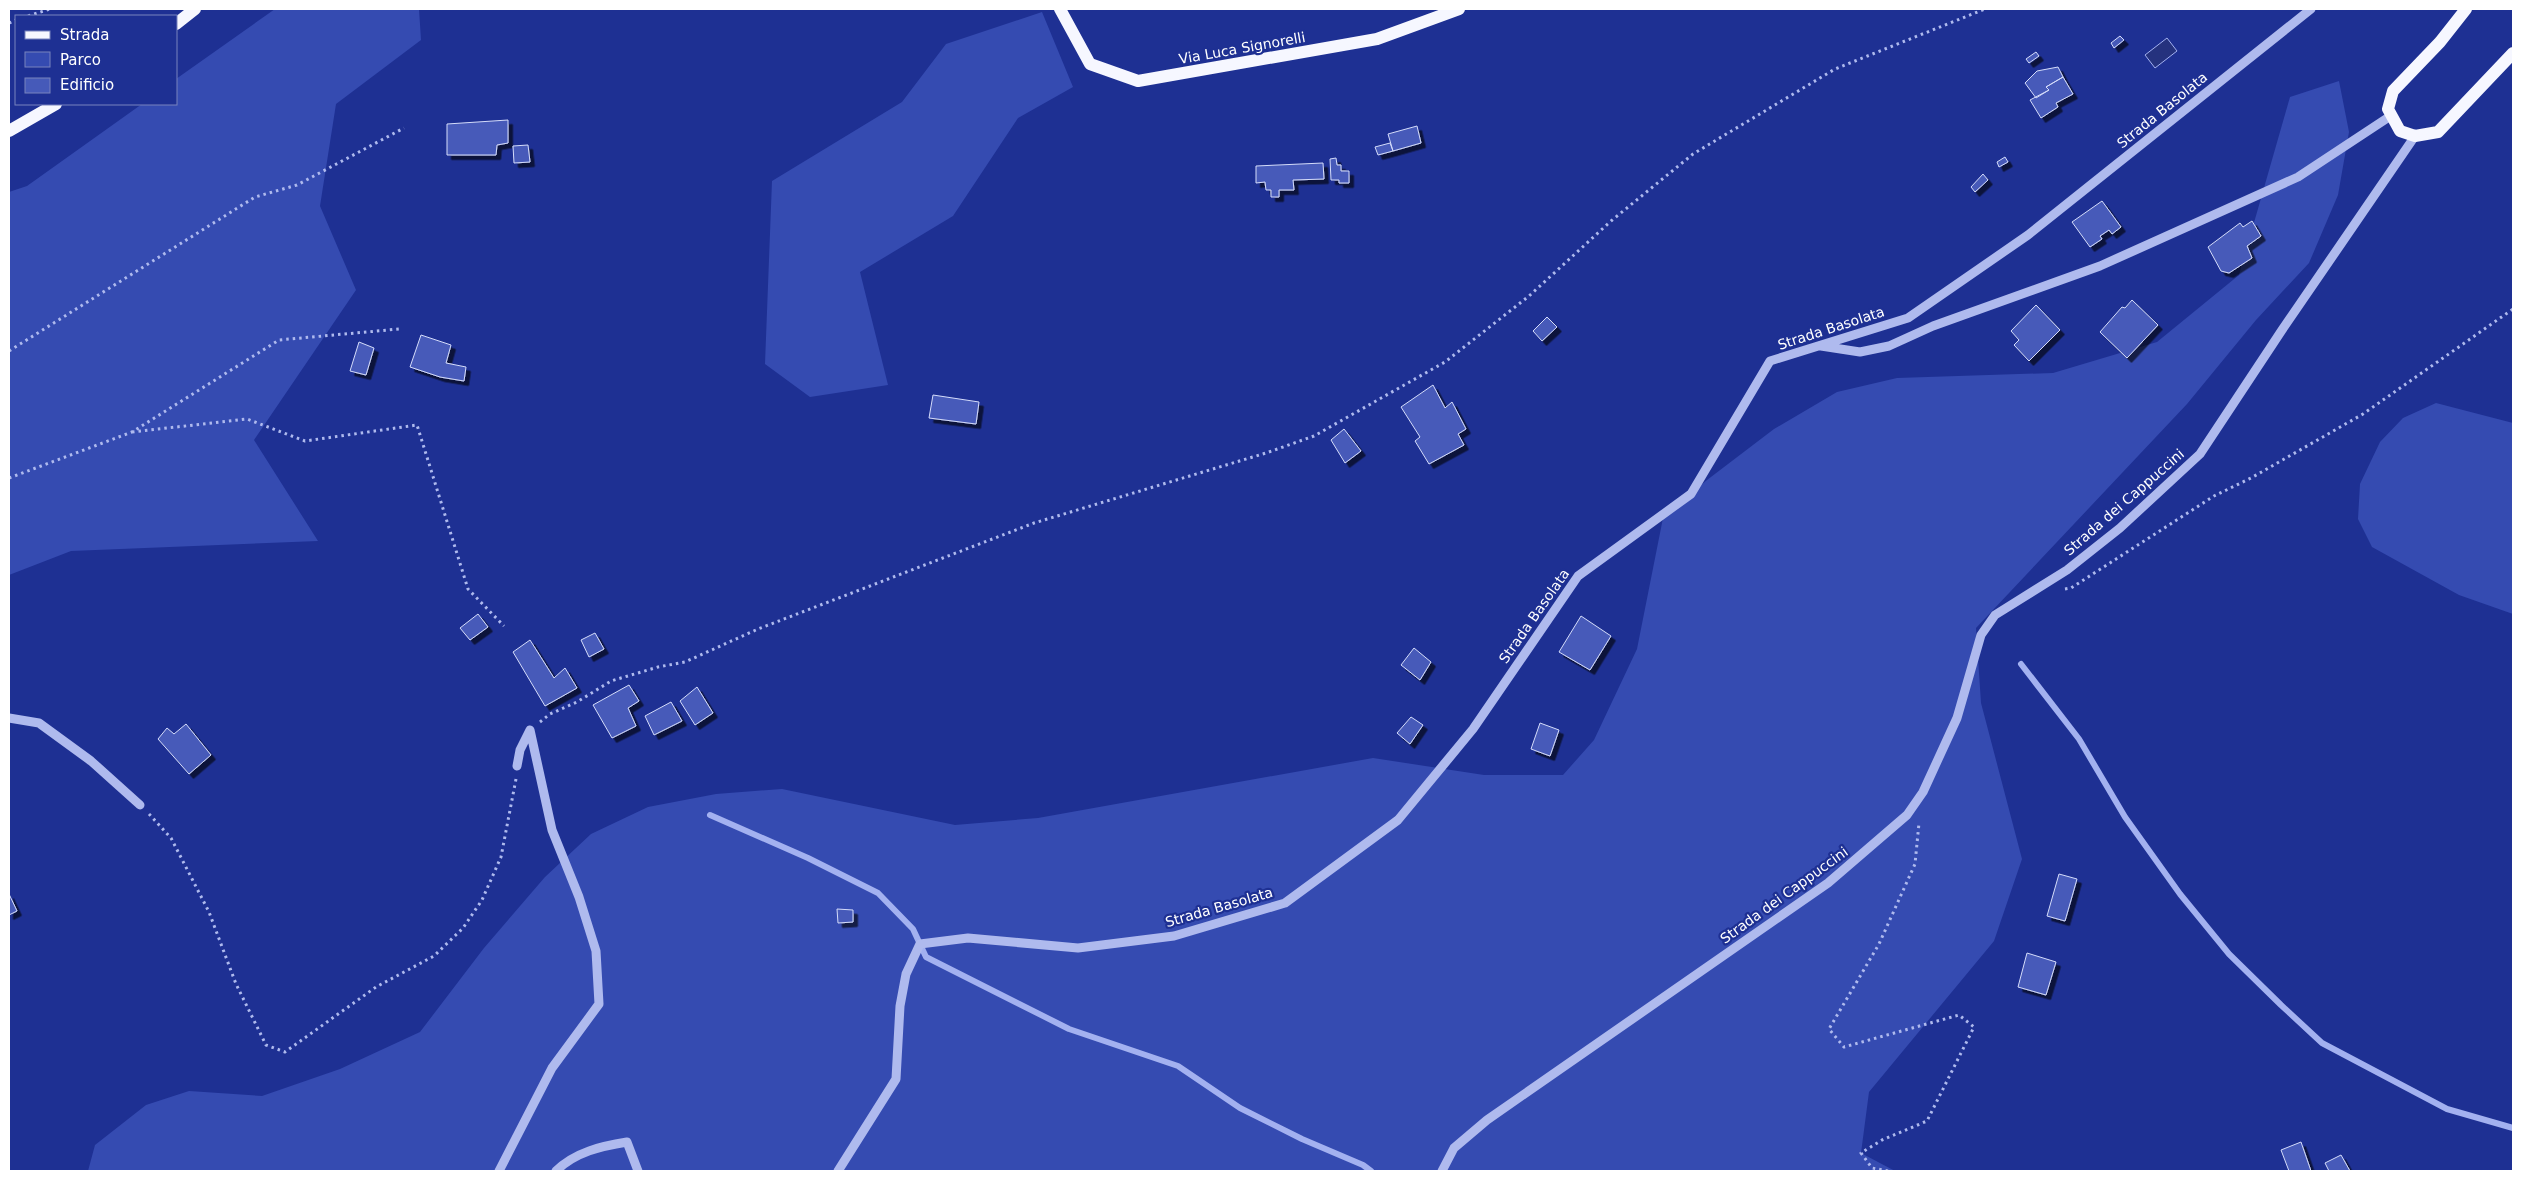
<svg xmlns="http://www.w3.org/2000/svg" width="2522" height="1180" viewBox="0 0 2522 1180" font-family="'DejaVu Sans',sans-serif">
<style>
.green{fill:#354bb1}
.water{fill:#25327e;stroke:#a3b1f0}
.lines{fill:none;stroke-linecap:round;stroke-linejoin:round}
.stream{stroke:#a3b1f0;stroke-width:6}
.building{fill:#465ab9;stroke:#d5dcfa;filter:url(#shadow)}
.path{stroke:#afbaee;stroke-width:3;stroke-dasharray:2.5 4;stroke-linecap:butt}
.minor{stroke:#afbaee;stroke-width:9}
.major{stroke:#f6f7ff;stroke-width:12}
.labels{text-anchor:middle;stroke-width:4.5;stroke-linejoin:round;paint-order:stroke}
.street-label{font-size:14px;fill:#fff;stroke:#1e3093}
</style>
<defs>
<filter id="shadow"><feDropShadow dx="4.5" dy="4.5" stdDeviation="0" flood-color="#0009"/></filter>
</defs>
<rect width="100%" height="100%" fill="#1e3093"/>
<!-- green -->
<path class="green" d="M275 9H419L421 40 336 104 320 206 356 290 254 440 318 541 71 551 9 575V192L27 186 142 104H176V79Z
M1042 12 1073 87 1018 118 953 216 860 272 888 385 810 397 765 364 772 181 902 102 946 44Z
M2339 81 2349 132 2338 195 2309 263 2256 320 2187 404 1976 628 1981 703 2022 859 1994 941 1869 1092 1861 1153 1895 1171H88L95 1145 146 1105 189 1091 262 1096 340 1069 420 1032 484 948 545 877 591 834 648 807 716 794 782 789 955 825 1038 818 1373 758 1484 775H1563L1594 740 1637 649 1663 518 1707 480 1774 429 1837 392 1897 378 2053 373 2157 342 2239 275 2290 97Z
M2436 403 2513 423V614L2459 595 2372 547 2358 519 2360 484 2380 442 2403 418Z"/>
<!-- water -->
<path class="water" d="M2167 38 2177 51 2155 68 2145 55Z"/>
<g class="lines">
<!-- stream -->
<path class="stream" d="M2021 664 2079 739 2125 817 2180 894 2229 954 2281 1005 2322 1043 2447 1109 2513 1128
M710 815 808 858 878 893 913 929 926 957 1069 1029 1178 1066 1240 1108 1302 1139 1363 1165 1371 1171"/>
</g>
<!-- building -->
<path class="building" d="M2120 36 2124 40 2114 48 2111 43Z
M2036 52 2039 56 2029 63 2026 59Z
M2058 67 2063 77 2046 87 2049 90 2036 98 2025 83 2037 71Z
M2063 77 2073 94 2056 103 2058 107 2041 118 2030 100 2049 90 2046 87Z
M508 120V143L497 145 496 155H447V124Z
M1417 126 1421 143 1393 151 1388 134Z
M1390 143 1393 151 1378 155 1375 147Z
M528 145 530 162 514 163 513 146Z
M2005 157 2008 162 1999 167 1997 162Z
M1336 158 1337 165H1341V171H1349V183H1339V180H1331L1330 159Z
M1323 163 1324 179 1293 180 1294 190H1279V197H1271V190H1266L1265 182 1256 183V166Z
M1983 174 1988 180 1975 192 1971 187Z
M2102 201 2121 227 2112 234 2109 230 2100 236 2102 239 2090 247 2072 222Z
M2252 221 2261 236 2247 246 2252 258 2229 273 2221 271 2208 247 2240 223 2243 227Z
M2132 300 2158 325 2127 358 2100 332 2122 307 2125 308Z
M2036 305 2060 330 2029 361 2014 345 2019 340 2011 331Z
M1547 317 1557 327 1542 341 1533 331Z
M421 335 451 345 446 363 466 367 464 381 440 377 410 367Z
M359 342 374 348 366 375 350 371Z
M1433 385 1445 408 1452 402 1466 429 1458 434 1464 445 1429 464 1415 441 1420 437 1401 407Z
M933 395 979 402 976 424 929 418Z
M1344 429 1361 451 1345 463 1331 440Z
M478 614 488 627 470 640 460 628Z
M1581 616 1611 636 1590 670 1559 652Z
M595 633 604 649 589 657 581 640Z
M530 640 554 678 565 668 577 688 545 706 513 652Z
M1414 648 1431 662 1420 680 1401 665Z
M629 685 639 701 628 708 636 726 612 738 593 705Z
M697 687 713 713 695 725 680 701Z
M671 702 682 721 654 735 645 716Z
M1411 717 1423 725 1410 744 1397 733Z
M1540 723 1559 730 1550 756 1531 749Z
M186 724 211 755 189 774 158 739 167 728 174 734Z
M2059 874 2077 879 2065 921 2047 916Z
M9 894 17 911 9 915Z
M837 909 853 910V922L838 923Z
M2027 953 2056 962 2046 995 2018 987Z
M2301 1142 2311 1171H2289L2281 1150Z
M2341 1155 2350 1171H2329L2325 1163Z"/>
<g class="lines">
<!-- path -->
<path class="path" d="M28 16 50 9
M9 23 16 20
M9 351 255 197 297 185 404 128
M132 432 247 419 305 441 417 425 468 589 504 626
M9 478 132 432 279 340 399 329
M2065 589 2071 588 2214 496 2251 478 2363 414 2513 309
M540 722 550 714 577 702 611 681 658 667 685 662 758 629 1034 523 1266 453 1314 436 1445 362 1529 296 1611 221 1693 154 1835 69 1985 9
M149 814 171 838 209 912 236 984 266 1045 285 1052 376 987 434 956 463 928 482 900 501 857 516 779
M1888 1171 1872 1168 1861 1153 1882 1140 1927 1121 1974 1027 1959 1015 1844 1047 1829 1029 1879 944 1915 864 1919 823"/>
<!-- minor -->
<path class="minor" d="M1821 346 1860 352 1889 346 1933 326 2100 266 2298 177 2392 115
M9 718 39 723 91 761 140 805
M499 1171 552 1068 599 1004 596 951 579 897 552 830 530 730 520 750 517 766
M556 1171C575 1152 602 1146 627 1142L638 1171
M838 1171 896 1079 900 1006 906 974 920 944 968 938 1078 948 1174 936 1285 903 1398 820 1473 729 1578 576 1691 494 1770 361 1908 318 2028 235 2311 9
M1442 1171 1454 1148 1487 1120 1828 883 1907 815 1923 792 1957 718 1981 635 1995 615 2067 570 2120 528 2200 454 2282 330 2415 136"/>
<!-- major -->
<path class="major" d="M1060 9 1090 64 1138 81 1377 39 1459 9
M2466 9 2440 42 2393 91 2388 109 2400 131 2415 136 2438 132 2513 53
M176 24 195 9
M9 131 56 104"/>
</g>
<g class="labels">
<!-- street labels -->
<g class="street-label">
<text transform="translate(1242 48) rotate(-10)" y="5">Via Luca Signorelli</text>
<text transform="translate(2162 110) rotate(-39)" y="5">Strada Basolata</text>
<text transform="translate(1831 328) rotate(-18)" y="5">Strada Basolata</text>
<text transform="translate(2124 502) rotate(-41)" y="5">Strada dei Cappuccini</text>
<text transform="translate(1534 616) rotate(-55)" y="5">Strada Basolata</text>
<text transform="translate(1784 895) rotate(-36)" y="5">Strada dei Cappuccini</text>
<text transform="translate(1219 907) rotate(-16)" y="5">Strada Basolata</text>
</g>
</g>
<!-- border -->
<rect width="2522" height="1180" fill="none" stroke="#ffffff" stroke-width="20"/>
<!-- legend -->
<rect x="15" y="15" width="162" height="90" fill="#1e3093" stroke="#7883be"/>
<rect x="25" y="31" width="25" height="8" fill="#f6f7ff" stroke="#7883be"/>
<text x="60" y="40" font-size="15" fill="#ffffff">Strada</text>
<rect x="25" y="52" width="25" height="15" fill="#354bb1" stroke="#7883be"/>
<text x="60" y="65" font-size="15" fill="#ffffff">Parco</text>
<rect x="25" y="78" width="25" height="15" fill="#465ab9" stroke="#7883be"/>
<text x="60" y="90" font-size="15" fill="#ffffff">Edificio</text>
</svg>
